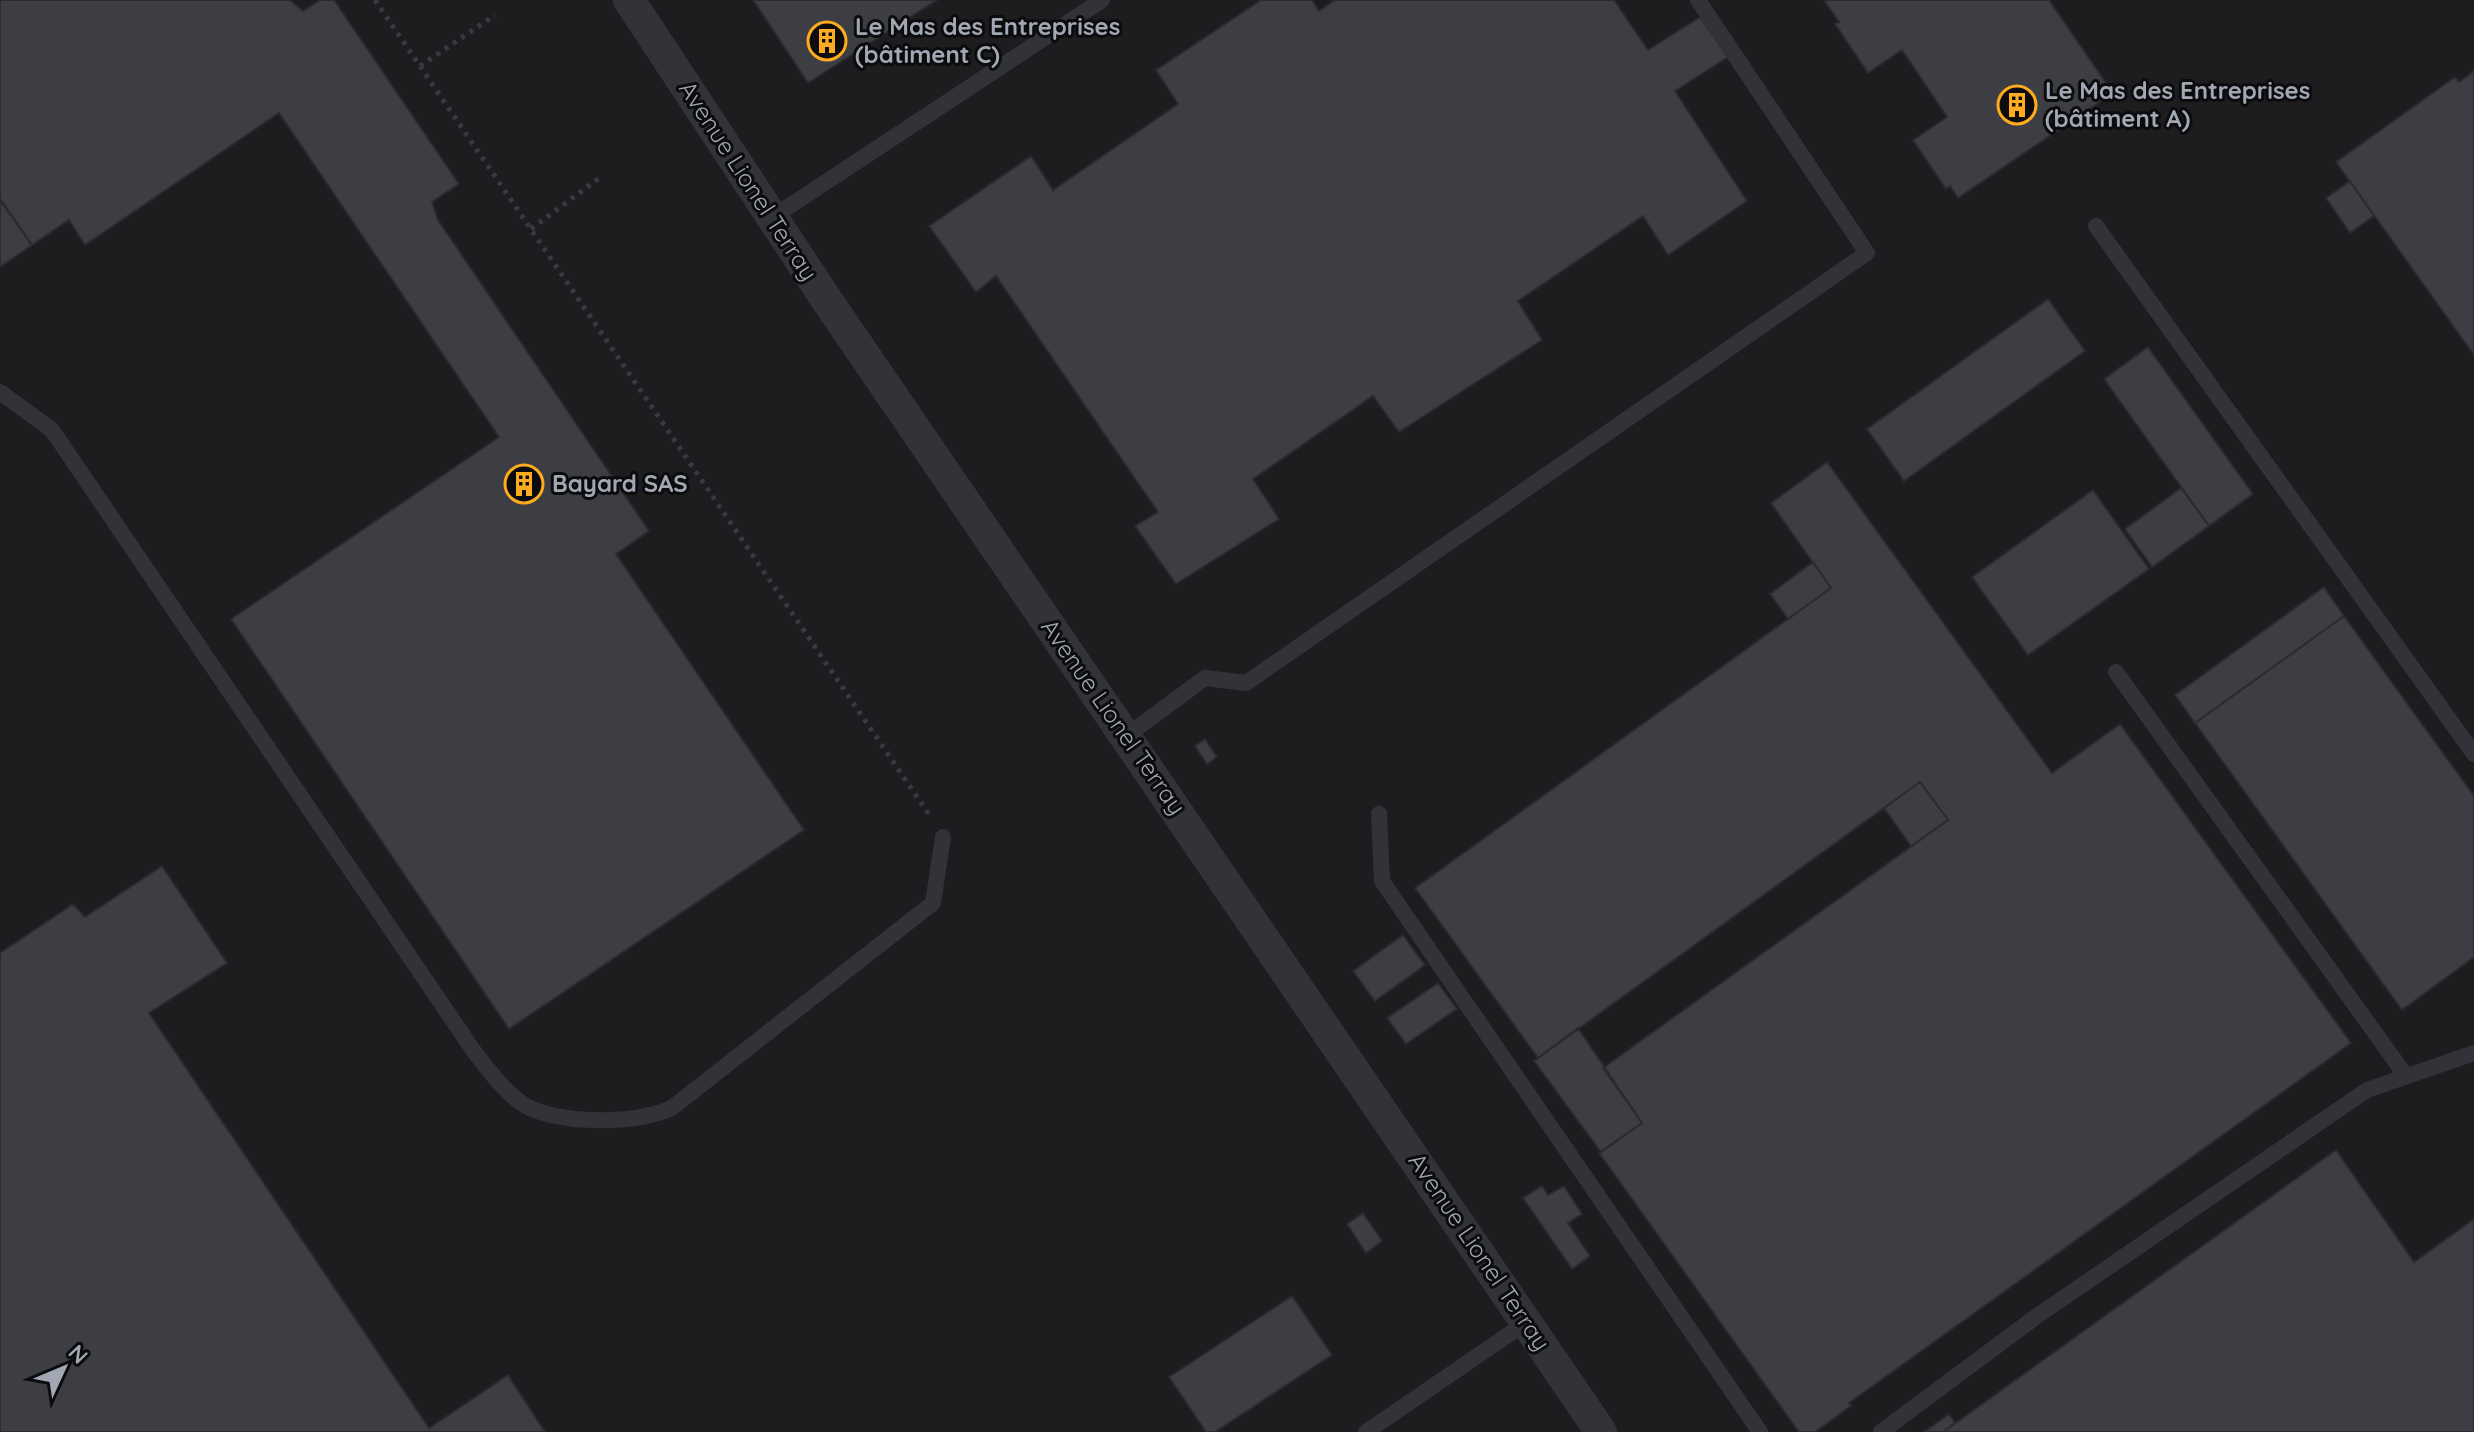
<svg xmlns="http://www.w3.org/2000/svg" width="2474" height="1432" viewBox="0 0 2474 1432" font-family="Quicksand,sans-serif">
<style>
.built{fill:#1d1d20}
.building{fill:#3d3e43;stroke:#2b2b2f;stroke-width:2}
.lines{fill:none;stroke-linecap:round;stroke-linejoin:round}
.path{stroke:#383a3f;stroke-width:5;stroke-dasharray:4 6;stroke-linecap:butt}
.lane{stroke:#323338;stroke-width:16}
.street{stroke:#323338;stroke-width:32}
.labels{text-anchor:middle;stroke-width:6;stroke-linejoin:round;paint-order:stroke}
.poi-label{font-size:24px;font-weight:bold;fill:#a1a8b4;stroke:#0c0c0e;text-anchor:start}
.street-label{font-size:24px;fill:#a1a8b4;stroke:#0c0c0e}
</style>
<rect width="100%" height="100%" fill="#111113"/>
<!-- built -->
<path class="built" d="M0 0H2474V1432H0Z"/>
<!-- building -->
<path class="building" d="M0 0H290L303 11 320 0H334L459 184 432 202 438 220 649 531 616 554 804 830 509 1029 231 619 499 437 279 113 85 245 69 220 32 245 0 200Z
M753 0H937L808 83Z
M1261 0H1312L1319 11 1335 0H1614L1648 50 1700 17 1728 57 1675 91 1747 201 1668 255 1643 216 1518 301 1542 340 1399 432 1373 396 1253 479 1279 519 1176 584 1135 526 1158 512 996 276 976 292 929 226 1031 156 1053 190 1178 104 1156 70Z
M1824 0H2049L2113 93 1958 198 1950 186 1946 189 1913 140 1947 117 1902 50 1868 73 1835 24 1839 22Z
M2474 71V355L2336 162 2455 77 2459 82Z
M2350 181 2374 216 2350 233 2326 198Z
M1 200 32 245 0 267V200Z
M2048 299 2085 351 1904 481 1867 429Z
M2148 347 2253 494 2209 526 2104 379Z
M1827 462 2052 773 2120 724 2351 1043 1849 1403 1851 1406 1815 1432H1799L1599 1153 1642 1123 1603 1068 1948 820 1920 782 1538 1058 1415 888 1831 588 1771 503Z
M2181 488 2209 526 2152 567 2125 529Z
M2093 490 2149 569 2028 655 1972 577Z
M1813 562 1831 588 1788 619 1770 594Z
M2324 587 2344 616 2195 723 2175 695Z
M2344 616 2474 796V957L2402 1010 2195 723Z
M1205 739 1217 757 1207 764 1195 746Z
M1920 782 1948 820 1911 846 1884 808Z
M162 866 227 963 149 1013 429 1428 508 1375 545 1432H0V953L73 904 85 917Z
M1403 935 1425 965 1375 1001 1353 971Z
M1438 983 1457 1009 1406 1044 1387 1018Z
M1578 1028 1642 1123 1601 1152 1534 1061Z
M2336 1150 2414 1262 2474 1219V1432H1943Z
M1542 1186 1548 1195 1564 1186 1582 1214 1568 1223 1590 1256 1572 1269 1523 1198Z
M1363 1213 1382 1241 1366 1253 1347 1224Z
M1292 1296 1332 1355 1215 1432H1206L1169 1377Z
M1949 1414 1955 1423 1943 1432H1924Z"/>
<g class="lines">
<!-- path -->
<path class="path" d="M375 0 930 816
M420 66 495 15
M531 229 602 176"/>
<!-- lane -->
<path class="lane" d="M773 217 1102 0
M2096 226 2474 754
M0 392 52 430 473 1050C488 1069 503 1091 523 1104 554 1125 641 1125 673 1107L933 903 943 837
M2116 672 2406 1076
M1126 736 1205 678 1246 683 1867 253 1698 0
M1379 814 1382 881 1760 1432
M1366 1432 1527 1322
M1881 1432 2037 1316 2367 1090 2474 1053"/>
<!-- street -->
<path class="street" d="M629 0 826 299 1601 1432"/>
</g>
<!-- icons -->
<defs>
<g id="building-ring" transform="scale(2)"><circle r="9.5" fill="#0c0c0e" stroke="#fdab1f" stroke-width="1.5"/><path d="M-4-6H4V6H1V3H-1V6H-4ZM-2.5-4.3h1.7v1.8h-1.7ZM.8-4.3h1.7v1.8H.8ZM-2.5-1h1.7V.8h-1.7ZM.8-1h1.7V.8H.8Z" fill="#fdab1f"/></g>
</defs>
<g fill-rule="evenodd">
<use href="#building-ring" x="827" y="41"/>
<use href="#building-ring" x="2017" y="105"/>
<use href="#building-ring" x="524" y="484"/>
</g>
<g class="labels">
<!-- poi labels -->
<g class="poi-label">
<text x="855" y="35">Le Mas des Entreprises<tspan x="855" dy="28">(bâtiment C)</tspan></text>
<text x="2045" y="99">Le Mas des Entreprises<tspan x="2045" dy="28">(bâtiment A)</tspan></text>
<text x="552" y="492">Bayard SAS</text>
</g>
<!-- street labels -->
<g class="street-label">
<text transform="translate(748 181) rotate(57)" y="8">Avenue Lionel Terray</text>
<text transform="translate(1113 717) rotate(55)" y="8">Avenue Lionel Terray</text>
<text transform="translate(1479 1252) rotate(56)" y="8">Avenue Lionel Terray</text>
</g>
</g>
<!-- north arrow -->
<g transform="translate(64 1368) rotate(46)" stroke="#0c0c0e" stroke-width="6" paint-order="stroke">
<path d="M0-6L14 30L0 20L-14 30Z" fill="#a1a8b4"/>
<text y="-12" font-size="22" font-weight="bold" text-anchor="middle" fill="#a1a8b4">N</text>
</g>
</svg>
